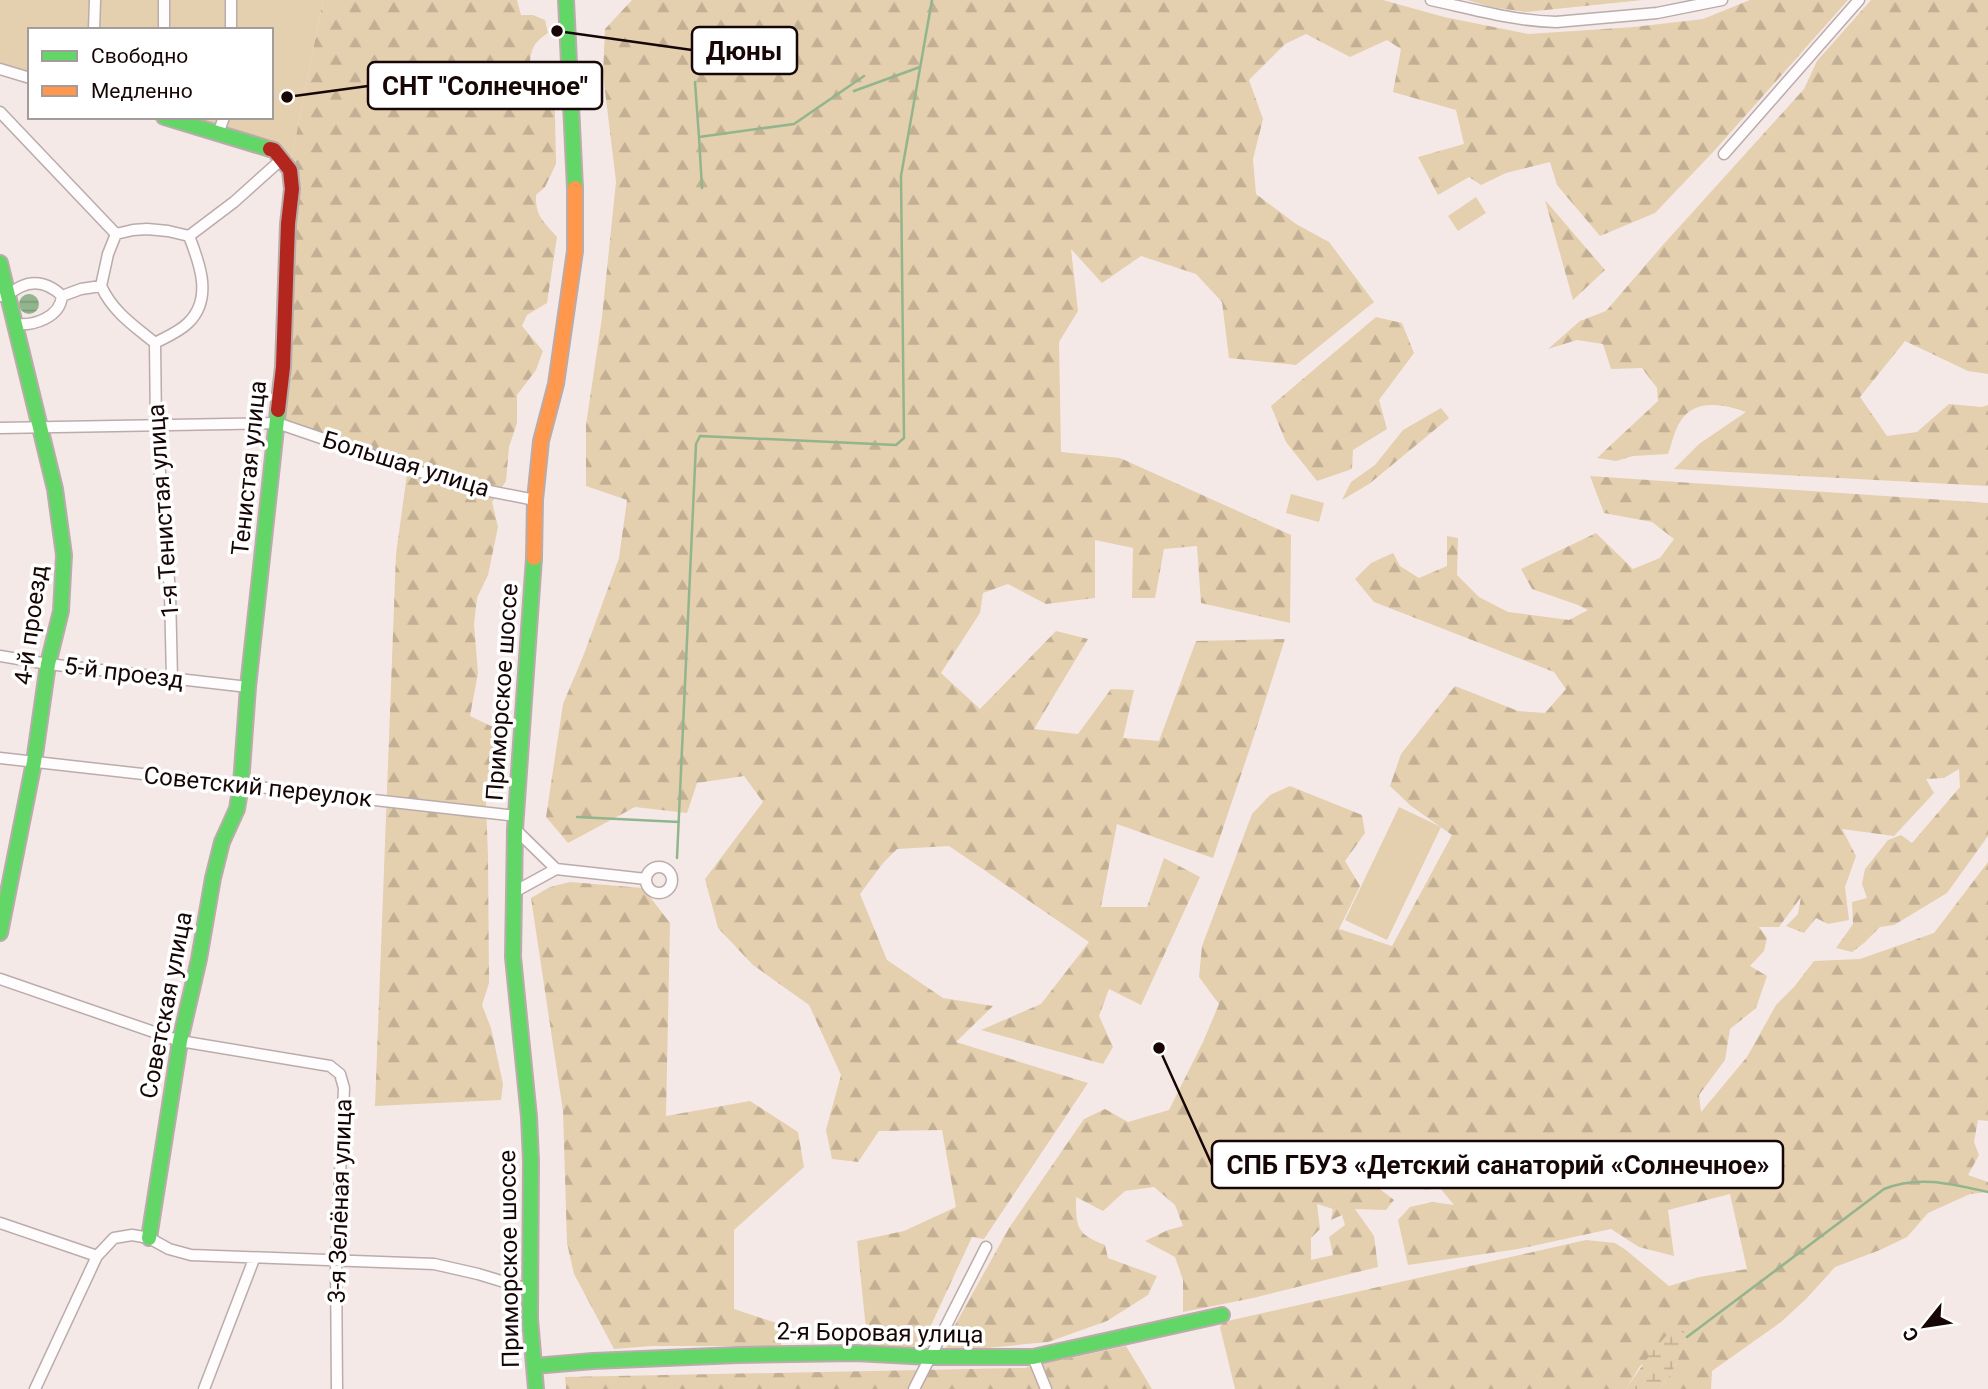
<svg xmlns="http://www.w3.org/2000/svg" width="1988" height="1389" viewBox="0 0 1988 1389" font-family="Roboto,sans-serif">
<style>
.green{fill:#e4cfae}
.forest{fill:url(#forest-firs);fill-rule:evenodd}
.wetland{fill:url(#wetland-marsh)}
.water{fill:url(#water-rules)}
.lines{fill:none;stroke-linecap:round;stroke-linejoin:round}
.stream{stroke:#92b58e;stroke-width:2.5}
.street-casing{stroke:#baacab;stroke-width:13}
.fast-casing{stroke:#baacab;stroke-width:18}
.slow-casing{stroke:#baacab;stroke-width:18}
.jam-casing{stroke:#baacab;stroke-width:18}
.street{stroke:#fefcfc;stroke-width:10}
.fast{stroke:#63d668;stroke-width:14}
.slow{stroke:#ff974d;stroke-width:14}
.jam{stroke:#b3261e;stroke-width:14}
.labels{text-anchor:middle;stroke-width:7;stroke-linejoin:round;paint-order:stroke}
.street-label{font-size:24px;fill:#160706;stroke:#fff}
.leader{fill:none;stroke:#160706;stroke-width:2.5}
.callout-dot{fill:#160706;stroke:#fff;stroke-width:2.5}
.callout{fill:#fff;stroke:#160706;stroke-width:2.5}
.callout-label{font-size:26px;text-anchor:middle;font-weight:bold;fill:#160706}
</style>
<defs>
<pattern id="forest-firs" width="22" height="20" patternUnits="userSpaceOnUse" patternTransform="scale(1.75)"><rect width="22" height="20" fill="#e4cfae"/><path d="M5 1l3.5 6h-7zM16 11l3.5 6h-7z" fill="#c3b094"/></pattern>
<pattern id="wetland-marsh" width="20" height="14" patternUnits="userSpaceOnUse" patternTransform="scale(1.75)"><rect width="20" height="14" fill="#e4cfae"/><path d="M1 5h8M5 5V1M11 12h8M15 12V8" fill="none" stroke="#c3b094"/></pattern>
<pattern id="water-rules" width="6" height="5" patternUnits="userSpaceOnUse" patternTransform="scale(1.75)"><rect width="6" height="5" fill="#92b58e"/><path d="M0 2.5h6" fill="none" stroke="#7d9a79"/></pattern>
</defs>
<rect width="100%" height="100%" fill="#f5e9e8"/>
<!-- green -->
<path class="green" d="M0 0H323L291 161 164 117H271V30H30V78L7 71 0 63Z
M1476 197 1486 213 1458 231 1448 216Z
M1291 494 1324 503 1319 522 1286 513Z
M1399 807 1441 827 1387 940 1345 920Z"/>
<!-- forest -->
<path class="forest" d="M323 0H517L521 15H533L545 20 548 33C529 45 531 54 529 74L539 70 546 61 554 71 556 164 545 187 536 195C535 216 544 222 557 237L547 303 527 315 522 326 543 351 536 370 517 395V423L509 447 506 481 492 502 498 527 488 575 477 598 474 624 478 673 470 716 493 727 496 749 493 776 486 803 488 857 489 983 482 1005 491 1028 503 1084 501 1100 375 1106 396 554 408 467 284 425 278 415 291 161Z
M632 0H1383L1444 17 1528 34 1634 27 1703 19 1750 0H1848L1714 151 1655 213 1600 236 1557 185 1550 162 1506 173 1481 185 1469 177 1438 195 1418 157 1464 144 1456 110 1393 92 1401 49 1387 40 1350 57 1306 34 1285 44 1249 80 1263 119 1253 159 1256 194 1296 224 1329 242 1374 302 1296 365 1229 358 1222 302 1196 274 1141 256 1102 283 1071 249 1078 311 1059 342 1061 452 1120 458 1291 535 1290 623 1201 603 1197 546 1164 549 1155 598H1132L1133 548 1095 540V598L1046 604 1008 584 983 593 980 613 941 673 980 709 1056 631 1088 639 1034 729 1078 734 1111 689 1134 690 1123 738 1159 741 1196 641 1285 639 1251 745 1213 858 1117 824 1101 907H1147L1164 858 1200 877 1141 1005 1109 989 1099 1016 1113 1047 1103 1064 981 1030 1041 1004 1089 942 949 846 897 849 883 863 860 894 887 960 943 998 993 1006 956 1042 1088 1083 984 1239 972 1237 920 1349H868L857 1241 904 1231 956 1207 942 1130 879 1131 858 1162 832 1159 826 1130 841 1075 809 1005 753 965 718 928 705 879 763 802 744 776 697 783 687 813 635 807 568 843 546 817 563 704 584 654 619 558 627 500 586 486V425L602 317 616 182 603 74 605 29Z
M1467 0H1643L1526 12 1491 7Z
M1871 0H1988V374L1968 371 1905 341 1860 397 1887 436 1917 432 1949 404 1982 407 1988 405V486L1674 469 1699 444 1746 412C1724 404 1694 398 1680 422 1674 431 1672 444 1668 454L1633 456 1616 461 1597 458 1658 401 1657 388 1642 368 1611 369 1603 344 1577 340 1548 349 1580 321 1606 311 1662 246 1804 89 1817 61Z
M1545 200 1605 270 1573 300Z
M1376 317 1402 323 1414 353 1379 400 1387 429 1353 450 1352 469 1317 481 1286 442 1271 406Z
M1441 408 1449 418 1369 484 1342 500 1351 482 1375 465 1403 430Z
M1590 476 1988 503V836L1947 893 1894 925 1880 927 1864 943 1852 952 1836 948 1853 924 1852 902 1867 898 1862 884 1865 869 1888 840 1901 835 1912 843 1960 787 1959 769 1944 778 1926 779 1934 793 1894 836 1842 829 1856 856 1845 887 1849 920 1828 924 1816 918 1804 933 1786 926 1798 914 1801 897 1779 927H1759L1767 938 1764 951 1750 966 1767 976 1756 1008 1730 1029 1725 1060 1699 1095 1701 1112 1747 1057 1776 1005 1794 987 1814 961 1860 959 1934 933 1988 862V1121L1978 1120 1974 1142 1979 1155 1968 1175 1988 1182V1192L1970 1194 1928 1213 1907 1237 1880 1250 1835 1267 1807 1298 1781 1322 1712 1371 1711 1389H1659C1665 1381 1672 1373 1676 1364 1680 1354 1681 1346 1687 1337L1640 1366 1626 1389H1235L1220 1327 1223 1322 1586 1240 1615 1243 1626 1250 1669 1286 1699 1277 1747 1269 1730 1194 1668 1210 1674 1256 1639 1247 1611 1229 1518 1249 1408 1265 1398 1220 1410 1207 1432 1202 1454 1205 1440 1188 1425 1190 1408 1165 1363 1176 1394 1200 1386 1210 1355 1209 1374 1236 1378 1267 1253 1298 1183 1312V1280L1175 1257 1145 1241 1168 1230 1183 1226 1175 1205 1154 1187 1125 1191 1103 1211 1076 1197C1076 1227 1076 1234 1105 1245L1108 1258 1157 1276 1148 1295 1107 1321 1048 1342 945 1352 950 1334 1009 1228 1084 1119 1105 1109 1128 1122 1169 1110 1203 1042 1219 1004 1199 977 1202 946 1252 814 1270 795 1290 786 1362 815 1365 833 1345 861 1360 886 1339 929 1392 946 1452 835 1411 806 1390 786 1401 754 1455 686 1518 711 1545 713 1566 689 1554 672 1374 602 1355 579 1371 563 1393 553 1400 566 1419 578 1447 566V536L1458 538 1457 575 1479 597 1508 612 1569 620 1588 610 1578 605 1532 589 1521 569 1596 533 1633 569 1660 558 1674 539 1652 522 1604 513ZM1317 1204 1333 1209 1331 1220 1342 1215 1345 1225 1329 1237 1333 1255 1311 1260V1238L1320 1229Z
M570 882 643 888 670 923 666 1116 750 1101 798 1132 804 1167 734 1230V1309L782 1325 781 1346H652L614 1349 574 1274 567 1243 563 1111 531 898 550 887Z
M1126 1346 1152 1389H566L565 1377 1024 1368Z"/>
<!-- wetland -->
<path class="wetland" d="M1673 1329 1683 1330 1687 1337C1681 1347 1681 1354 1676 1364 1672 1373 1665 1381 1659 1389H1626C1641 1367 1654 1347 1673 1329Z"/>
<!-- water -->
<path class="water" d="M19 304a10 10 0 1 1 20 0a10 10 0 1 1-20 0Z"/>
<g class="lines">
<!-- stream -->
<path class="stream" d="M695 82 699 137
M854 91 920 67
M702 188 699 137 794 124 864 76
M577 817 679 822
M677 858 696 444 700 436 896 445 904 438 901 176 932 0
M1687 1337 1884 1189C1919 1175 1952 1184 1988 1192"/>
<!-- street casing -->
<g class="street-casing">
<path id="street" d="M1431 0C1472 9 1514 21 1556 22L1657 13 1722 0
M94 30 95 0
M164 30V0
M231 30V0
M0 69 30 78
M0 112 116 234
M218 134 224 117
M1724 154 1859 0
M147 229 168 231 189 236C200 264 213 299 188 323 179 332 166 337 155 343 133 325 113 312 101 286L108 254 116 234 133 230Z
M189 236 234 202 282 159
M0 296C9 295 12 291 20 287 36 279 51 285 62 296
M15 324C33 326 60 318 62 296L81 289 101 286
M155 343 156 426 170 592 172 679
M0 428 277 423 459 485 535 500
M0 656 48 664 248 687
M0 758 516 816
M515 829 556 869
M646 880a13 13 0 1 1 26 0a13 13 0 1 1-26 0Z
M514 892 556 869 646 879
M0 979 180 1041 330 1066 340 1074 344 1088 336 1262 337 1389
M0 1223 97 1256
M1033 1357 1046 1389
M35 1389 97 1256 114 1238 132 1235 149 1238 169 1249 191 1255 434 1264 478 1274 531 1290
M204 1389 254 1259
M914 1389 986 1247"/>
</g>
<!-- fast casing -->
<g class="fast-casing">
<path id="fast" d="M566 0 575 188
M164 117 270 149
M0 263 55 489 64 555 61 611 48 664 34 762 0 933
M534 558 515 829 513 957 529 1117 531 1161 530 1319 536 1389
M149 1238 180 1041 199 959 213 878 222 842 237 809 241 784 248 687 278 410
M534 1366 593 1361 738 1355 855 1353 930 1357H1033L1222 1315"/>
</g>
<!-- slow casing -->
<g class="slow-casing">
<path id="slow" d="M534 558 535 500 541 441 556 384 575 251V188"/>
</g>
<!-- jam casing -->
<g class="jam-casing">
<path id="jam" d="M270 149 274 150 290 170 292 189 288 224 283 367 278 410"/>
</g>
<!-- street -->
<use href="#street" class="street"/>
<!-- fast -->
<use href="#fast" class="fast"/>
<!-- slow -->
<use href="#slow" class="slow"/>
<!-- jam -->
<use href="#jam" class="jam"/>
</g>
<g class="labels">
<!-- street labels -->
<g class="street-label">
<text transform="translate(406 464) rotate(17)" y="8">Большая улица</text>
<text transform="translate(249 468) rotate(-84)" y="8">Тенистая улица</text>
<text transform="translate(163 511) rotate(-94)" y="8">1-я Тенистая улица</text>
<text transform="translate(31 625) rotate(-82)" y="8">4-й проезд</text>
<text transform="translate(124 673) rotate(7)" y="8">5-й проезд</text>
<text transform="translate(502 692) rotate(-86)" y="8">Приморское шоссе</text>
<text transform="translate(258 787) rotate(6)" y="8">Советский переулок</text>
<text transform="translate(166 1005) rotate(-79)" y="8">Советская улица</text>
<text transform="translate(340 1201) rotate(-88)" y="8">3-я Зелёная улица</text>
<text transform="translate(509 1259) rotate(-91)" y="8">Приморское шоссе</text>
<text transform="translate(880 1333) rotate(1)" y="8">2-я Боровая улица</text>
</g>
</g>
<!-- callouts -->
<path class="leader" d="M557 31L692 50M287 97L368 86M1159 1048L1212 1165"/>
<g class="callout-dot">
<circle cx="557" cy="31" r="7"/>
<circle cx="287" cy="97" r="7"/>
<circle cx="1159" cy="1048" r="7"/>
</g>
<g class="callout">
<rect x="692" y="27" width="105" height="47" rx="7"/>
<rect x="368" y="62" width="234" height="47" rx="7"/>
<rect x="1212" y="1141" width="571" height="47" rx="7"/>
</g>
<g class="callout-label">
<text x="744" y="60">Дюны</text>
<text x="485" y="95">СНТ "Солнечное"</text>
<text x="1498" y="1174">СПБ ГБУЗ «Детский санаторий «Солнечное»</text>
</g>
<!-- legend -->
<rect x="28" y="28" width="245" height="91" fill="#ffffff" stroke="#a29c9b" stroke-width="2"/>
<rect x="42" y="51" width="35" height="10" fill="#63d668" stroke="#a29c9b" stroke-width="2"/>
<text x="91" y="63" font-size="21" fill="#160706">Свободно</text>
<rect x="42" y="86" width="35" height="10" fill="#ff974d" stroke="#a29c9b" stroke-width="2"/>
<text x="91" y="98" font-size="21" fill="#160706">Медленно</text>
<!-- north arrow -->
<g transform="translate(1925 1326) rotate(240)" stroke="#ffffff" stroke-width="5" paint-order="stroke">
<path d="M0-5L12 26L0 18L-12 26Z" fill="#160706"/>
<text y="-10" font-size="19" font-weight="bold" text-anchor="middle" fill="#160706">С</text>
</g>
</svg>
